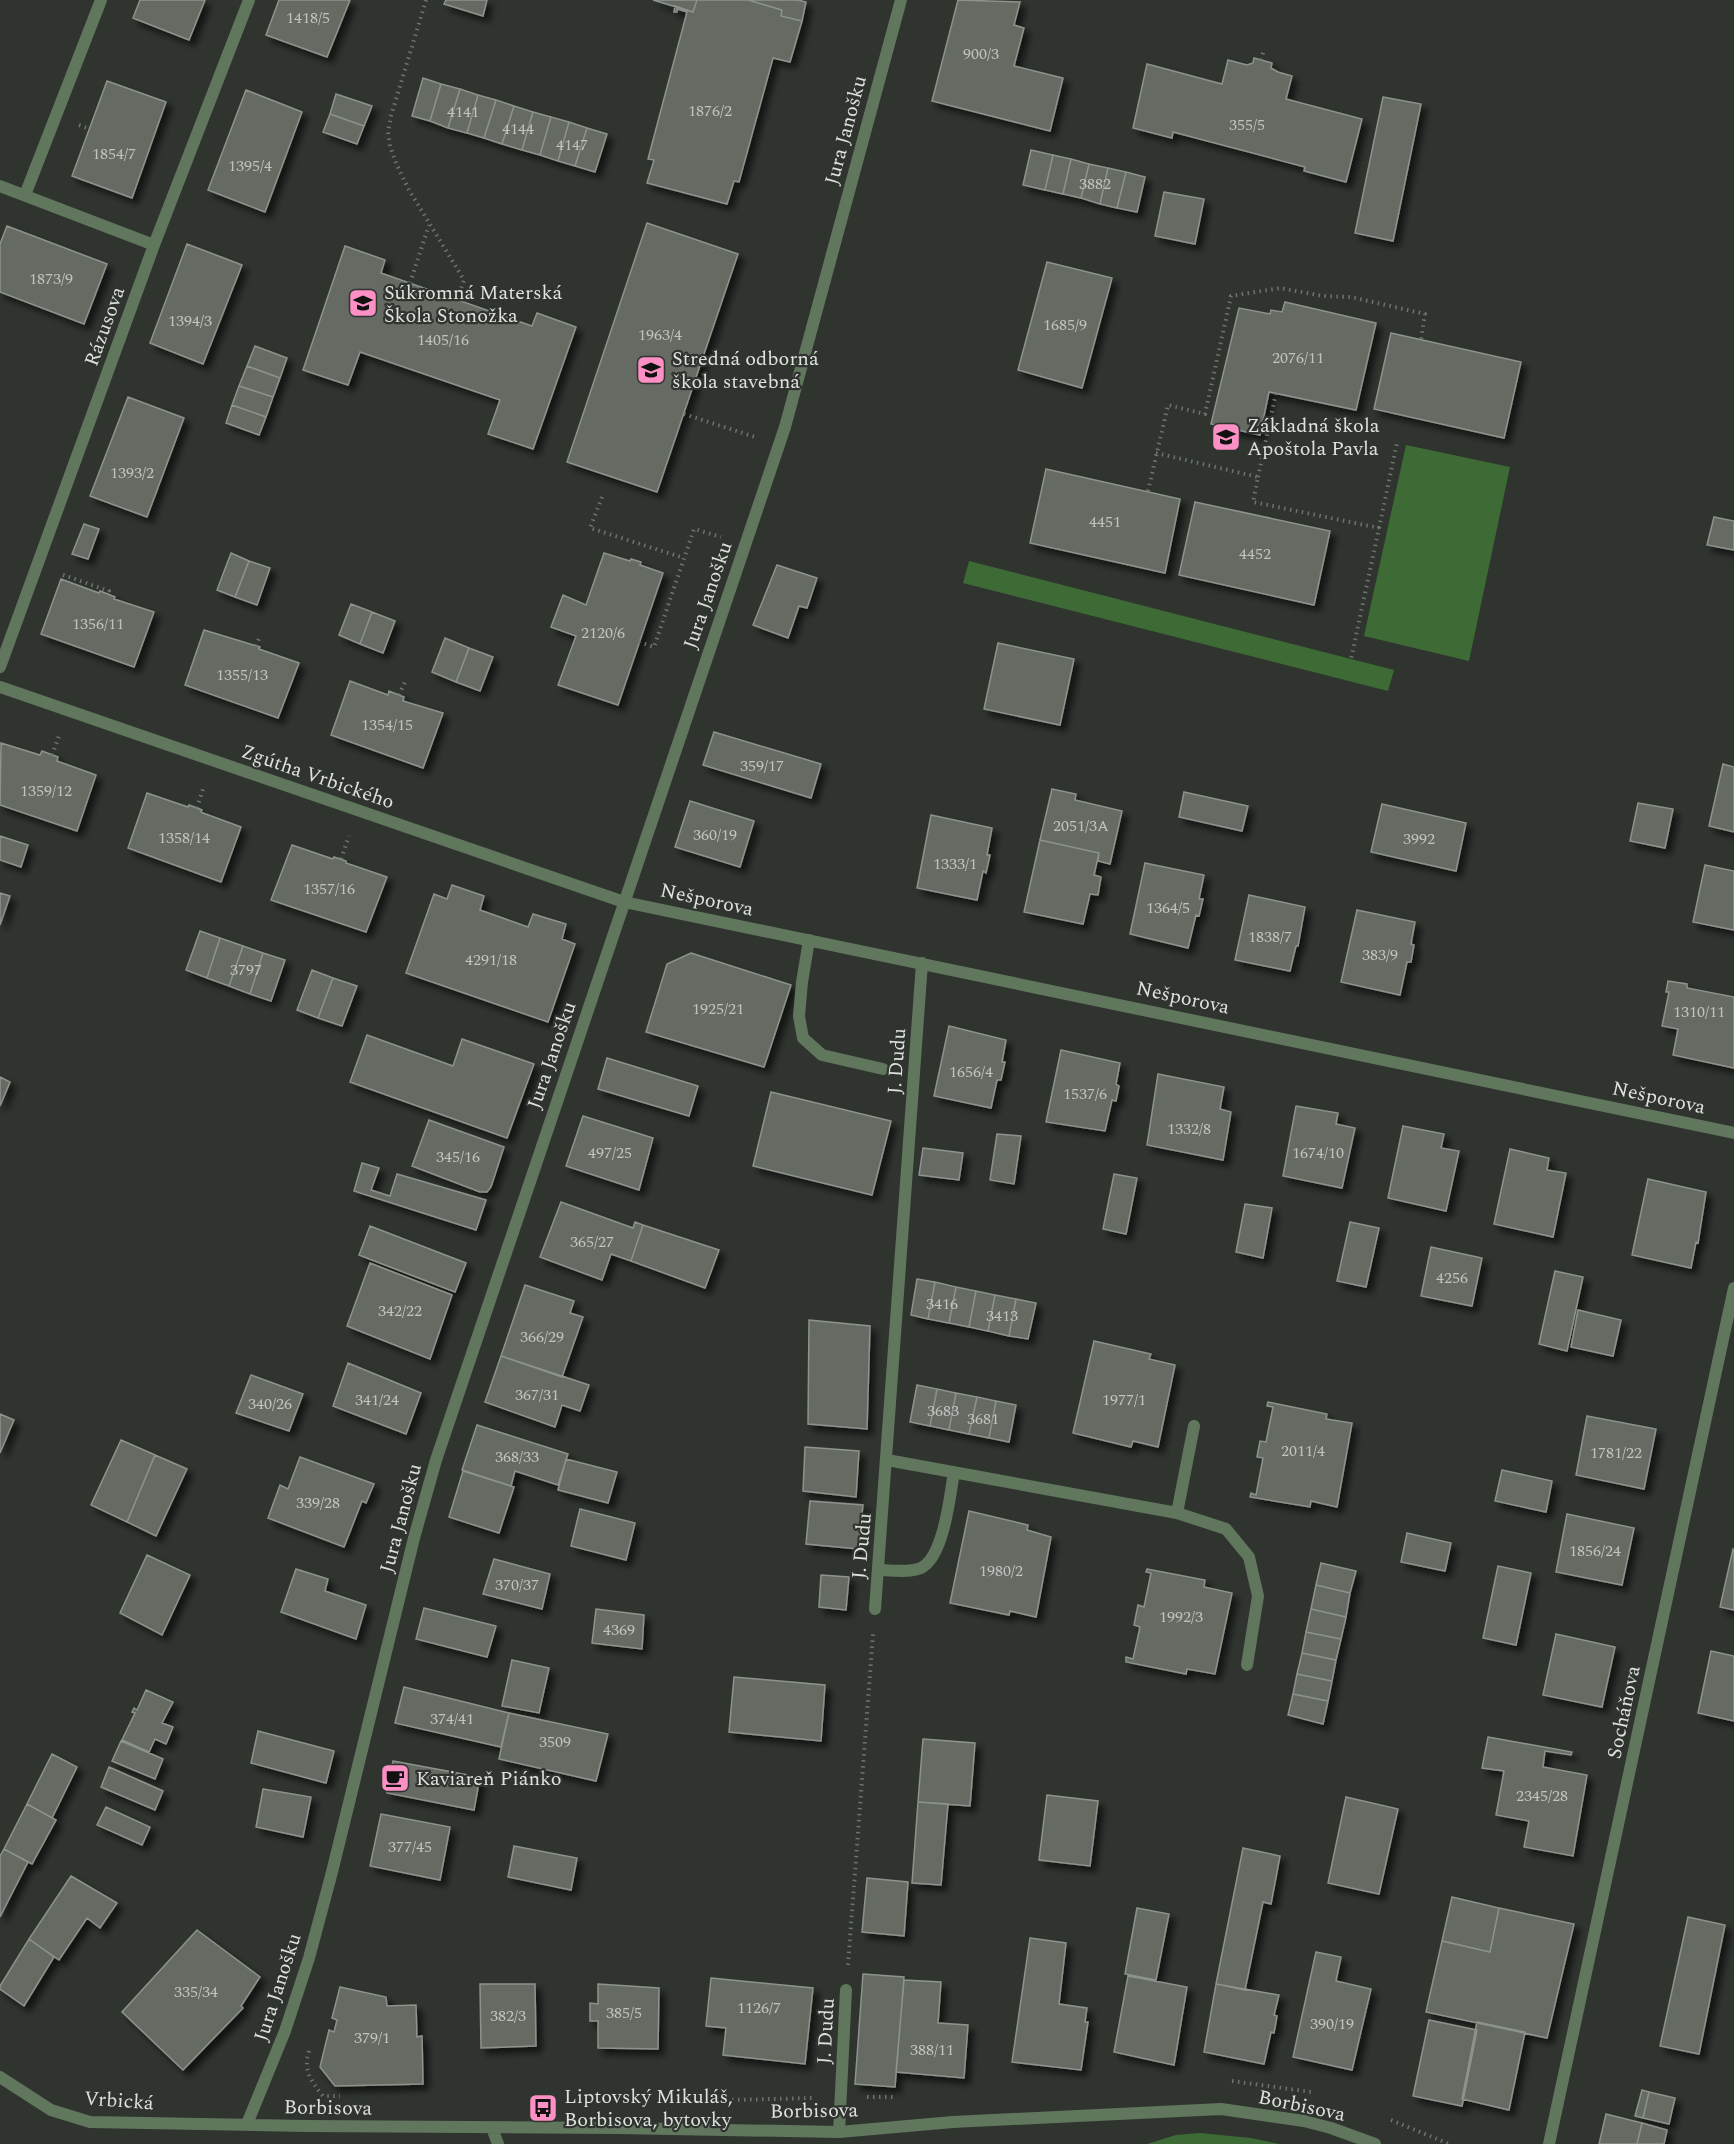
<svg xmlns="http://www.w3.org/2000/svg" width="1734" height="2144" viewBox="0 0 1734 2144" font-family="Spectral,serif">
<style>
.green{fill:#3d6a35}
.building{fill:#656a64;stroke:#8d938c;stroke-width:1.5;filter:url(#shadow)}
.lines{fill:none;stroke-linecap:round;stroke-linejoin:round}
.path{stroke:#6f736f;stroke-width:4;stroke-dasharray:1.5 4.5;stroke-linecap:butt}
.lane{stroke:#61775d;stroke-width:12}
.street{stroke:#61775d;stroke-width:12}
.labels{text-anchor:middle;stroke-width:4.5;stroke-linejoin:round;paint-order:stroke}
.number-label{font-size:16px;fill:#c0c3c0}
.street-label{font-size:20px;fill:#dee1de;stroke:#2f342f}
.poi-label{font-size:20px;fill:#dee1de;stroke:#2f342f;text-anchor:start}
</style>
<defs>
<filter id="shadow"><feDropShadow dx="5.5" dy="5.5" stdDeviation="3" flood-color="#0009"/></filter>
</defs>
<rect width="100%" height="100%" fill="#2f342f"/>
<!-- green -->
<path class="green" d="M1406 445 1510 467 1469 661 1364 636Z
M969 561 1394 670 1388 691 963 583Z
M1200 2133 1251 2138 1279 2144H1147L1176 2135Z"/>
<!-- building -->
<path class="building" d="M140 0H205L189 40 133 18Z
M279 0H350L327 57 266 35Z
M446 0H487L483 16 444 4Z
M653 0H697L693 12Z
M697 0H748L782 10 781 16 802 21 790 62 773 58 739 182 734 181 727 204 647 183 654 160 648 159 687 12 677 9V12H674L675 6 693 12Z
M748 0H798L806 2 802 21 781 16 782 10Z
M958 0 1020 2 1014 25 1024 28 1014 66 1063 78 1050 131 932 101Z
M1254 58 1272 63 1271 68 1278 72 1292 76 1286 99 1362 119 1346 182 1304 171 1305 167 1173 132 1172 138 1133 128 1147 64 1222 84 1228 60 1247 65 1253 63Z
M423 78 441 84 430 121 412 116Z
M107 81 166 102 132 198 72 176Z
M441 84 460 89 448 128 430 121Z
M460 89 478 95 467 133 448 128Z
M246 90 302 112 265 212 208 190Z
M336 94 372 106 364 126 330 114Z
M478 95 496 100 484 138 467 133Z
M1383 97 1421 104 1393 241 1355 233Z
M496 100 514 106 502 144 484 138Z
M514 106 533 112 522 150 502 144Z
M533 112 551 117 540 155 522 150Z
M330 114 364 126 357 144 323 132Z
M551 117 569 122 558 161 540 155Z
M569 122 587 128 575 166 558 161Z
M587 128 607 134 595 172 575 166Z
M1031 150 1053 155 1045 190 1023 185Z
M1053 155 1071 159 1063 194 1045 190Z
M1071 159 1089 164 1081 198 1063 194Z
M1089 164 1108 168 1100 204 1081 198Z
M1108 168 1126 172 1117 208 1100 204Z
M1126 172 1145 177 1137 212 1117 208Z
M1164 192 1204 199 1195 244 1155 236Z
M647 223 738 254 657 492 567 462Z
M7 226 107 264 84 324 0 292V244Z
M187 244 242 265 203 364 150 343Z
M345 246 385 260 381 273 532 326 537 313 576 327 533 449 488 434 500 400 360 352 348 385 303 370Z
M1047 262 1112 278 1082 388 1018 370Z
M1285 302 1376 323 1356 410 1269 392 1260 435 1211 424 1239 308 1270 314 1271 310 1282 312Z
M1391 333 1521 362 1504 438 1374 409Z
M255 346 287 358 280 378 247 366Z
M247 366 280 378 273 397 239 386Z
M239 386 273 397 266 417 232 405Z
M128 397 184 418 147 517 90 496Z
M232 405 266 417 259 435 226 423Z
M1046 469 1180 499 1165 573 1030 543Z
M1195 502 1330 531 1314 605 1179 575Z
M1714 517 1734 521V550L1707 545Z
M84 524 99 529 88 559 72 554Z
M231 553 249 561 235 597 217 590Z
M604 553 630 561 631 559 641 562 640 565 663 573 618 705 558 685 576 636 551 627 563 595 586 605Z
M249 561 270 568 257 605 235 597Z
M777 565 817 578 807 608 799 606 788 638 753 625Z
M61 579 99 593 100 591 115 597 114 599 154 612 134 667 41 634Z
M351 604 372 612 360 644 339 635Z
M372 612 395 621 383 653 360 644Z
M204 630 260 647 259 649 299 663 278 718 185 685Z
M445 638 469 648 456 682 432 672Z
M998 643 1074 659 1060 725 984 709Z
M469 648 493 657 480 691 456 682Z
M350 681 388 695 389 691 404 697 403 701 443 713 423 768 331 735Z
M714 732 821 764 811 798 703 765Z
M1 743 40 755 42 751 58 757 57 761 96 775 77 831 0 805Z
M1723 764 1734 767V832L1709 826Z
M1052 789 1076 794 1075 800 1122 811 1110 864 1098 861 1099 853 1040 840Z
M1184 792 1248 806 1242 831 1179 817Z
M147 793 188 807 189 805 197 808 202 810 201 812 203 813 241 827 221 882 128 848Z
M690 801 754 821 740 867 675 847Z
M1638 803 1673 809 1665 848 1630 841Z
M1382 804 1466 823 1456 871 1371 852Z
M931 815 992 828 987 855H990L986 873 983 871 977 900 917 888Z
M0 836 28 845 21 867 0 860Z
M1040 840 1099 853 1094 875 1101 877 1098 895 1090 894 1083 924 1024 912Z
M292 845 333 859 334 857 346 861V863L387 877 366 932 271 900Z
M1145 863 1204 875 1199 899H1203L1199 916 1196 915 1188 948 1130 934Z
M1705 865 1734 871V930L1693 922Z
M452 885 484 896 480 910 528 927 533 914 566 924 562 939 575 944 548 1022 406 973 434 894 447 899Z
M0 893 10 896 0 925Z
M1249 895 1305 907 1298 946H1296L1290 971 1235 960Z
M1357 910 1415 922 1411 944 1414 945 1411 962H1407L1400 995 1341 982Z
M200 931 220 938 207 978 186 970Z
M220 938 243 946 229 986 207 978Z
M243 946 263 953 250 994 229 986Z
M263 953 285 960 271 1001 250 994Z
M691 953 791 985 764 1067 646 1032 667 964Z
M312 970 333 978 318 1018 297 1010Z
M333 978 357 986 342 1026 318 1018Z
M1668 981 1687 984V988L1734 997V1068L1673 1055 1678 1029 1662 1026 1669 992H1666Z
M949 1026 1006 1040 1002 1062H1005L1001 1080H997L991 1108 934 1096Z
M367 1035 453 1066 462 1039 534 1064 507 1138 350 1082Z
M1061 1050 1120 1063 1116 1084 1119 1086 1116 1101 1112 1100 1105 1131 1046 1122Z
M607 1058 698 1086 689 1116 598 1089Z
M1158 1074 1224 1087 1220 1109 1231 1112 1223 1160 1147 1145Z
M0 1077 10 1082 0 1106Z
M771 1092 891 1121 872 1195 753 1166Z
M1296 1106 1338 1113 1336 1124 1355 1128 1342 1188 1283 1176Z
M583 1116 653 1138 639 1190 566 1166Z
M429 1120 504 1147 491 1187 487 1192H480L412 1166Z
M1403 1126 1444 1134 1441 1148 1459 1151 1446 1211 1388 1198Z
M997 1134 1021 1136 1014 1184 990 1180Z
M923 1148 963 1153 959 1180 919 1175Z
M1510 1149 1549 1158 1547 1170 1566 1173 1553 1237 1494 1224Z
M362 1163 379 1168 371 1190 390 1196 397 1174 486 1200 476 1230 354 1191Z
M1114 1174 1137 1178 1126 1234 1103 1229Z
M1648 1179 1706 1192 1698 1243 1696 1242 1691 1268 1632 1255Z
M561 1202 633 1228 635 1222 643 1225 631 1261 611 1254 602 1280 540 1257Z
M1245 1204 1272 1208 1263 1258 1236 1252Z
M1350 1222 1379 1228 1366 1287 1337 1281Z
M643 1225 719 1250 705 1288 631 1261Z
M370 1226 466 1263 455 1292 359 1255Z
M1431 1247 1482 1258 1472 1306 1421 1296Z
M370 1263 452 1295 430 1359 347 1326Z
M1555 1271 1583 1277 1567 1351 1539 1344Z
M917 1279 935 1282 928 1319 911 1315Z
M935 1282 956 1287 949 1323 928 1319Z
M525 1285 574 1301 570 1313 583 1317 562 1377 501 1356Z
M956 1287 976 1291 969 1327 949 1323Z
M976 1291 995 1295 988 1331 969 1327Z
M995 1295 1016 1299 1009 1336 988 1331Z
M1016 1299 1036 1303 1028 1339 1009 1336Z
M1578 1310 1621 1320 1613 1356 1571 1347Z
M809 1320 870 1326 867 1429 808 1424Z
M1094 1341 1151 1354 1149 1359 1175 1365 1158 1447 1133 1441 1131 1447 1073 1433Z
M501 1356 589 1385 580 1411 562 1405 555 1427 485 1402Z
M348 1363 421 1393 406 1434 333 1406Z
M251 1375 303 1394 289 1431 236 1413Z
M917 1385 937 1389 930 1426 910 1422Z
M937 1389 956 1393 949 1430 930 1426Z
M956 1393 977 1397 969 1434 949 1430Z
M977 1397 996 1401 989 1438 969 1434Z
M996 1401 1016 1405 1009 1442 989 1438Z
M1268 1402 1327 1414 1326 1419 1352 1423 1337 1507 1311 1501 1310 1507 1250 1497 1251 1493 1256 1495 1263 1458 1257 1457 1260 1441 1266 1442 1273 1407 1267 1406Z
M0 1414 14 1420 0 1453Z
M1587 1416 1656 1429 1644 1489 1576 1475Z
M477 1425 568 1454 558 1485 515 1471 511 1486 462 1470Z
M121 1440 155 1455 127 1522 91 1505Z
M805 1447 859 1451 856 1497 803 1491Z
M155 1455 187 1469 156 1536 127 1522Z
M300 1457 374 1484 366 1503 362 1501 344 1547 268 1518 280 1485 288 1489Z
M566 1459 617 1472 608 1503 558 1490Z
M1502 1470 1552 1481 1546 1512 1495 1501Z
M463 1471 514 1487 499 1533 449 1517Z
M810 1501 863 1505 858 1549 806 1544Z
M580 1509 635 1523 626 1560 571 1546Z
M969 1511 1028 1525 1027 1530 1051 1537 1036 1617 1010 1611 1009 1615 950 1603Z
M1567 1514 1634 1528 1622 1585 1556 1572Z
M1407 1533 1451 1543 1445 1571 1401 1562Z
M1733 1549 1734 1550V1610L1720 1607Z
M147 1555 190 1575 162 1635 120 1613Z
M494 1559 550 1574 542 1609 483 1594Z
M1321 1563 1356 1571 1350 1593 1316 1585Z
M1498 1566 1531 1573 1516 1645 1483 1638Z
M296 1569 328 1579 325 1591 366 1605 356 1639 281 1612Z
M1147 1569 1205 1580 1204 1587 1232 1593 1215 1674 1187 1669 1186 1674 1126 1662V1657L1133 1659 1140 1627 1134 1625 1138 1605 1144 1607 1151 1573 1146 1572Z
M821 1575 849 1577 846 1610 819 1607Z
M1316 1585 1350 1593 1346 1617 1311 1609Z
M424 1608 496 1626 487 1657 416 1639Z
M596 1609 644 1615 642 1649 592 1643Z
M1311 1609 1346 1617 1341 1639 1306 1632Z
M1306 1632 1341 1639 1336 1660 1302 1653Z
M1556 1634 1615 1647 1602 1707 1543 1695Z
M1711 1651 1734 1656V1721L1698 1713Z
M1302 1653 1336 1660 1332 1681 1297 1674Z
M512 1660 549 1668 539 1713 502 1706Z
M1297 1674 1332 1681 1328 1701 1293 1694Z
M734 1677 825 1685 821 1741 729 1732Z
M404 1687 509 1713 501 1747 395 1723Z
M146 1690 173 1702 162 1723 173 1727 166 1744 155 1739 149 1752 122 1740 135 1713 132 1712 134 1708 137 1710Z
M1293 1694 1328 1701 1323 1724 1288 1715Z
M509 1713 608 1734 596 1781 499 1759Z
M258 1731 334 1751 326 1783 251 1763Z
M1488 1737 1572 1752 1571 1755 1545 1751 1543 1767 1587 1775 1573 1856 1524 1847 1529 1821 1496 1815 1504 1771 1482 1768Z
M923 1739 975 1743 970 1806 918 1802Z
M121 1741 163 1759 155 1779 112 1761Z
M52 1754 77 1767 52 1818 27 1804Z
M393 1761 480 1777 474 1810 387 1793Z
M109 1767 163 1791 155 1810 101 1787Z
M263 1789 311 1797 303 1837 256 1827Z
M1047 1795 1098 1801 1090 1866 1039 1860Z
M1346 1797 1398 1809 1379 1894 1328 1883Z
M918 1802 948 1804 941 1885 912 1883Z
M27 1804 56 1820 32 1864 4 1849Z
M106 1807 150 1827 142 1845 97 1825Z
M381 1814 450 1827 440 1880 370 1866Z
M514 1846 577 1858 571 1890 508 1877Z
M1243 1848 1280 1856 1271 1904 1263 1902 1245 1990 1216 1984Z
M4 1849 28 1862 0 1917V1856Z
M71 1876 117 1903 100 1928 87 1918 59 1960 29 1939Z
M867 1878 908 1882 904 1936 862 1932Z
M1452 1897 1499 1908 1490 1952 1442 1941Z
M1137 1908 1169 1914 1156 1980 1125 1974Z
M1499 1908 1574 1924 1547 2038 1426 2012 1442 1941 1490 1952Z
M1688 1917 1725 1925 1699 2054 1660 2046Z
M197 1930 260 1977 241 2006 243 2008 183 2070 122 2012Z
M1030 1938 1066 1943 1059 2004 1087 2008 1085 2022H1088L1081 2070 1012 2062Z
M29 1939 54 1957 24 2006 0 1989V1986Z
M1316 1952 1341 1957 1336 1981 1371 1989 1352 2070 1293 2057Z
M863 1974 904 1977 895 2087 855 2084Z
M1128 1976 1187 1987 1174 2065 1114 2052Z
M711 1978 813 1988 805 2064 723 2055 726 2028 706 2026Z
M904 1980 941 1982 938 2023 968 2025 964 2078 896 2072Z
M480 1984H535L536 2046 481 2048Z
M598 1984 659 1988 658 2049 598 2048V2021H590V2003L598 2004Z
M1216 1984 1279 1995 1274 2015 1277 2016 1274 2033 1271 2032 1264 2064 1204 2052Z
M340 1987 386 1997 387 2006 416 2005 417 2037 422 2036 423 2084 335 2086 320 2067 329 2030 334 2032 337 2020 332 2018Z
M1429 2020 1477 2030 1462 2106 1413 2096Z
M1477 2022 1525 2032 1509 2110 1462 2099Z
M1642 2090 1649 2092 1643 2118 1635 2116Z
M1649 2092 1675 2098 1669 2124 1643 2118Z
M1606 2114 1642 2123 1637 2144H1599Z
M1642 2123 1667 2130 1664 2144H1637Z"/>
<g class="lines">
<!-- path -->
<path class="path" d="M426 0 391 116 388 132 390 146 396 163 409 190 464 280 457 300
M1261 60 1264 49
M79 125 90 129
M410 283 429 225
M684 414 755 437
M1156 453 1258 477 1253 502 1379 528 1351 659
M1258 477 1276 393
M1148 491 1168 405 1205 414 1231 296 1280 288 1323 296 1351 297 1425 314 1421 340
M602 497 590 528 684 558
M1379 528 1397 443
M63 575 109 591 108 594
M639 642 654 647 694 529 721 537
M256 646 260 636
M399 695 405 682
M52 755 59 736
M197 808 204 786
M341 859 349 836
M848 1965 873 1634
M309 2051C303 2071 311 2081 323 2096H340
M1232 2081 1311 2092
M867 2097H895
M732 2100 814 2098
M1391 2120 1449 2144"/>
<!-- lane -->
<path class="lane" d="M809 940 802 982 799 1016 803 1038 822 1055 883 1069
M887 1460 1177 1513 1226 1529 1249 1557 1258 1596 1247 1665
M1177 1513 1194 1426
M878 1570C891 1570 909 1573 921 1568 944 1557 950 1495 954 1472
M839 2132 846 1990"/>
<!-- street -->
<path class="street" d="M0 186 154 245
M25 195 101 0
M0 667 154 245 249 0
M0 687 624 902 1734 1133
M875 1609 922 963
M0 2077 51 2110 90 2122 306 2126 617 2128 839 2132 953 2122 1221 2109 1304 2121 1331 2128 1375 2144
M247 2124 285 2031 309 1958 332 1872 414 1538 436 1460 785 427 901 0
M492 2128 498 2144
M1549 2144 1734 1288"/>
</g>
<!-- icons -->
<defs>
<g id="school-square" transform="scale(1.5)"><rect x="-9" y="-9" width="18" height="18" rx="4" fill="#fc8fc3" stroke="#2f342f"/><path d="M0-5L7-2L0 1L-7-2ZM-4 1L0 2.5L4 1V4Q0 6-4 4Z" fill="#111"/></g>
<g id="cafe-square" transform="scale(1.5)"><rect x="-9" y="-9" width="18" height="18" rx="4" fill="#fc8fc3" stroke="#2f342f"/><path d="M-5.5-4.5H6V0H3Q3 3.5 0 3.5H-2.5Q-5.5 3.5-5.5 0ZM3-3.2v2h1.7v-2ZM-6 4.5H4V6H-6Z" fill="#111"/></g>
<g id="bus-square" transform="scale(1.5)"><rect x="-9" y="-9" width="18" height="18" rx="4" fill="#fc8fc3" stroke="#2f342f"/><path d="M-5-6H5V4H4V6H2V4H-2V6H-4V4H-5ZM-3.5-4V0h7V-4ZM-3.5 1.2v1.5H-2V1.2ZM2 1.2v1.5H3.5V1.2Z" fill="#111"/></g>
</defs>
<g fill-rule="evenodd">
<use href="#school-square" x="363" y="303"/>
<use href="#school-square" x="651" y="370"/>
<use href="#school-square" x="1226" y="437"/>
<use href="#cafe-square" x="395" y="1778"/>
<use href="#bus-square" x="543" y="2108"/>
</g>
<g class="labels">
<!-- number labels -->
<g class="number-label">
<text x="308" y="23">1418/5</text>
<text x="981" y="59">900/3</text>
<text x="710" y="116">1876/2</text>
<text x="463" y="117">4141</text>
<text x="1247" y="130">355/5</text>
<text x="518" y="134">4144</text>
<text x="572" y="150">4147</text>
<text x="114" y="159">1854/7</text>
<text x="250" y="171">1395/4</text>
<text x="1095" y="189">3882</text>
<text x="51" y="284">1873/9</text>
<text x="190" y="326">1394/3</text>
<text x="1065" y="330">1685/9</text>
<text x="660" y="340">1963/4</text>
<text x="443" y="345">1405/16</text>
<text x="1298" y="363">2076/11</text>
<text x="132" y="478">1393/2</text>
<text x="1105" y="527">4451</text>
<text x="1255" y="559">4452</text>
<text x="98" y="629">1356/11</text>
<text x="603" y="638">2120/6</text>
<text x="242" y="680">1355/13</text>
<text x="387" y="730">1354/15</text>
<text x="762" y="771">359/17</text>
<text x="46" y="796">1359/12</text>
<text x="1081" y="831">2051/3A</text>
<text x="715" y="840">360/19</text>
<text x="184" y="843">1358/14</text>
<text x="1419" y="844">3992</text>
<text x="955" y="869">1333/1</text>
<text x="329" y="894">1357/16</text>
<text x="1168" y="913">1364/5</text>
<text x="1270" y="942">1838/7</text>
<text x="1380" y="960">383/9</text>
<text x="491" y="965">4291/18</text>
<text x="246" y="975">3797</text>
<text x="718" y="1014">1925/21</text>
<text x="1699" y="1017">1310/11</text>
<text x="971" y="1077">1656/4</text>
<text x="1085" y="1099">1537/6</text>
<text x="1189" y="1134">1332/8</text>
<text x="610" y="1158">497/25</text>
<text x="1318" y="1158">1674/10</text>
<text x="458" y="1162">345/16</text>
<text x="592" y="1247">365/27</text>
<text x="1452" y="1283">4256</text>
<text x="942" y="1309">3416</text>
<text x="400" y="1316">342/22</text>
<text x="1002" y="1321">3413</text>
<text x="542" y="1342">366/29</text>
<text x="537" y="1400">367/31</text>
<text x="377" y="1405">341/24</text>
<text x="1124" y="1405">1977/1</text>
<text x="270" y="1409">340/26</text>
<text x="943" y="1416">3683</text>
<text x="983" y="1424">3681</text>
<text x="1303" y="1456">2011/4</text>
<text x="1616" y="1458">1781/22</text>
<text x="517" y="1462">368/33</text>
<text x="318" y="1508">339/28</text>
<text x="1595" y="1556">1856/24</text>
<text x="1001" y="1576">1980/2</text>
<text x="517" y="1590">370/37</text>
<text x="1181" y="1622">1992/3</text>
<text x="619" y="1635">4369</text>
<text x="452" y="1724">374/41</text>
<text x="555" y="1747">3509</text>
<text x="1542" y="1801">2345/28</text>
<text x="410" y="1852">377/45</text>
<text x="196" y="1997">335/34</text>
<text x="759" y="2013">1126/7</text>
<text x="624" y="2018">385/5</text>
<text x="508" y="2021">382/3</text>
<text x="1332" y="2029">390/19</text>
<text x="372" y="2043">379/1</text>
<text x="932" y="2055">388/11</text>
</g>
<!-- street labels -->
<g class="street-label">
<text transform="translate(845 130) rotate(-75)" y="7">Jura Janošku</text>
<text transform="translate(104 326) rotate(-70)" y="7">Rázusova</text>
<text transform="translate(707 595) rotate(-71)" y="7">Jura Janošku</text>
<text transform="translate(318 776) rotate(19)" y="7">Zgútha Vrbického</text>
<text transform="translate(707 899) rotate(12)" y="7">Nešporova</text>
<text transform="translate(1183 997) rotate(12)" y="7">Nešporova</text>
<text transform="translate(551 1055) rotate(-71)" y="7">Jura Janošku</text>
<text transform="translate(896 1061) rotate(-86)" y="7">J. Dudu</text>
<text transform="translate(1659 1097) rotate(12)" y="7">Nešporova</text>
<text transform="translate(400 1518) rotate(-75)" y="7">Jura Janošku</text>
<text transform="translate(861 1546) rotate(-85)" y="7">J. Dudu</text>
<text transform="translate(1623 1712) rotate(-78)" y="7">Socháňova</text>
<text transform="translate(277 1987) rotate(-72)" y="7">Jura Janošku</text>
<text transform="translate(825 2031) rotate(-87)" y="7">J. Dudu</text>
<text transform="translate(119 2100) rotate(4)" y="7">Vrbická</text>
<text transform="translate(1302 2105) rotate(12)" y="7">Borbisova</text>
<text transform="translate(328 2107) rotate(1)" y="7">Borbisova</text>
<text transform="translate(814 2110) rotate(-1)" y="7">Borbisova</text>
</g>
<!-- poi labels -->
<g class="poi-label">
<text x="384" y="299">Súkromná Materská<tspan x="384" dy="23">Škola Stonožka</tspan></text>
<text x="672" y="365">Stredná odborná<tspan x="672" dy="23">škola stavebná</tspan></text>
<text x="1247" y="432">Základná škola<tspan x="1247" dy="23">Apoštola Pavla</tspan></text>
<text x="416" y="1785">Kaviareň Piánko</text>
<text x="564" y="2103">Liptovský Mikuláš,<tspan x="564" dy="23">Borbisova, bytovky</tspan></text>
</g>
</g>
</svg>
